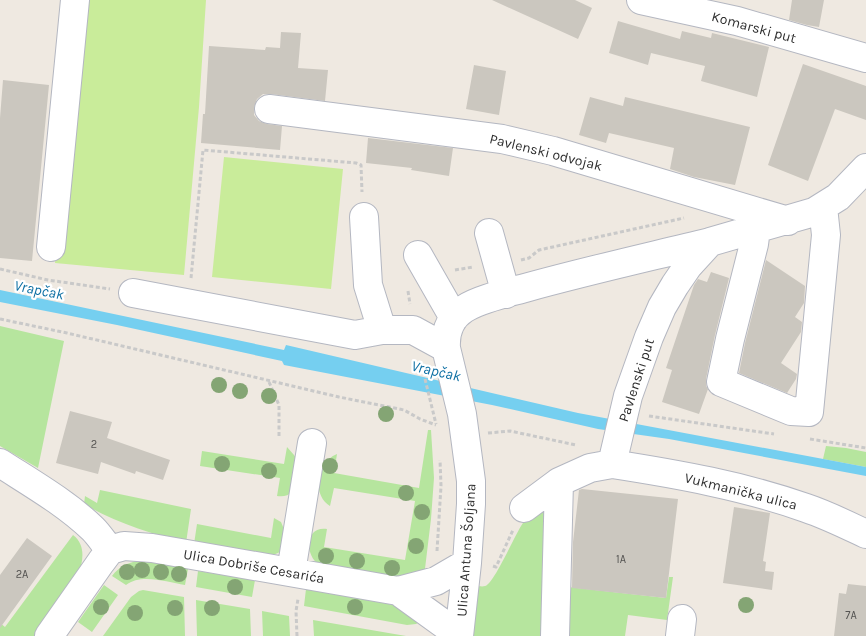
<svg xmlns="http://www.w3.org/2000/svg" width="866" height="636" viewBox="0 0 866 636" font-family="Karla,sans-serif">
<style>
.green{fill:#b6e59e}
.pitch{fill:#c9ec9a}
.water{fill:#75cff0}
.building{fill:#cbc7bf}
.lines{fill:none;stroke-linecap:round;stroke-linejoin:round}
.minor-casing{stroke:#b4b7c1;stroke-width:30}
.path{stroke:#c9c9c9;stroke-width:3;stroke-dasharray:4 2.5;stroke-linecap:butt}
.minor{stroke:#fff;stroke-width:28}
.tree{fill:#84a574}
.labels{text-anchor:middle;stroke-width:4.5;stroke-linejoin:round;paint-order:stroke}
.number-label{font-size:11px;fill:#555452}
.street-label{font-size:14px;fill:#2e2e2e;stroke:#fff}
.water-label{font-size:15px;font-style:italic;fill:#0d6fa3;stroke:#fff}
</style>
<rect width="100%" height="100%" fill="#efe9e1"/>
<!-- green -->
<path class="green" d="M0 326 64 341 38 468 0 446Z
M428 430H431L434 478 431 519 424 577 411 579 319 565C304 554 305 526 327 529L324 547 405 560 415 501 334 488 330 506C311 494 317 462 337 454L334 473 419 488Z
M826 446 846 448 866 452V467L823 459Z
M287 447 294 455 298 461 293 491C288 496 283 497 277 496L280 478 200 466 202 451 284 464Z
M100 490 191 509 186 543C151 533 115 523 84 504L85 496 97 503Z
M549 499 544 636H471L477 586C479 586 482 587 485 586 494 584 515 534 523 523 530 514 539 506 549 499Z
M274 518 281 522 286 534 281 551 278 553 270 556 194 544 197 524 271 538Z
M73 535C86 545 83 560 79 574L35 636H0V623L5 627Z
M138 561H144L188 569 185 585C167 582 141 573 126 585L112 576C119 567 126 563 138 561Z
M198 571 255 580 252 597 196 587Z
M669 577H673L667 620 628 615 625 636H562L568 587 666 598Z
M104 585 118 595 92 632 78 622Z
M306 589 400 606 421 621 416 624 407 625 304 606Z
M143 590 184 597 185 636H103L131 597 139 591Z
M196 600 250 609 251 636H197Z
M262 611 289 616 290 636H263Z
M313 620 406 636H314Z"/>
<!-- pitch -->
<path class="pitch" d="M77 0H206L199 107 184 275 55 263Z
M224 157 343 169 331 289 212 277Z"/>
<!-- water -->
<path class="water" d="M0 290 284 350 286 345 578 413 866 467V476L669 439 598 429 492 405 284 365 282 361 117 325 0 302Z"/>
<!-- building -->
<path class="building" d="M492 0H575L592 8 578 39Z
M792 0H824L819 27 807 25 789 20Z
M618 21 680 39 682 31 711 38 712 33 769 47 757 97 701 81 705 66 651 53 648 65 609 53Z
M281 32 301 33 298 68 328 70 325 101 271 94H263L257 99 254 108V115L259 121 267 124 282 126 280 150 201 143 203 114H205L209 46 265 50 266 47 280 48Z
M803 64 866 86V120L835 109 808 181 768 165Z
M474 65 506 71 499 115 466 109Z
M3 80 49 85 32 261 0 258V118Z
M590 97 623 106 625 97 750 127 735 185 694 177 670 169 674 148 609 133 606 143 579 135Z
M368 138 453 148 449 176 411 170 412 168 366 163Z
M766 260 805 286 804 303 795 317 802 322 801 332 781 363 797 374 796 379 787 393 739 373 745 343Z
M711 272 729 278 715 335 706 379V386L708 389 699 414 662 402 672 370 666 368 694 285 698 279 707 282Z
M70 411 112 422 107 438 170 460 163 480 136 471 135 474 101 462 98 474 56 463Z
M582 489 678 499 666 598 572 588 573 542 579 490Z
M734 507 770 513 763 561 766 562 765 571 774 572 772 590 723 583Z
M27 538 52 556 0 628V575Z
M848 584 866 586V636H834L839 593 846 594Z"/>
<g class="lines">
<!-- minor casing -->
<g class="minor-casing">
<path id="minor" d="M641 0 737 21 866 58
M269 109 502 139 553 151 788 221
M364 217 368 285 382 330
M756 229 754 244 730 339 721 382 791 411 809 412 826 235 823 207
M489 233 506 294
M51 247 75 0
M418 255 454 318
M133 293 355 335 382 330H413L446 348
M0 463C31 483 66 503 93 529 99 535 104 543 110 550L124 546 152 548 398 591 459 635
M612 464C677 474 744 486 806 508 827 515 847 525 866 534
M524 508 559 482 590 468 612 464 628 396 649 337 662 307 675 285 688 266 710 242 814 212 838 197 866 168
M291 572 312 443
M398 591 436 581 467 563
M49 636 101 562 110 550
M459 636 467 563 471 504V481L462 414 446 348C445 332 450 318 464 309 479 299 507 293 525 288 586 271 649 257 710 242
M555 636 559 482
M680 636 682 619"/>
</g>
<!-- path -->
<path class="path" d="M521 260 529 258 539 250 684 218
M0 269 48 280 110 289
M455 270 473 267
M191 278 203 150 356 163 361 165 362 192
M408 291 410 304
M0 319 67 333 339 397 404 410 420 419 436 425
M425 379 436 424
M269 382 279 405V437
M649 416 774 434
M488 433 510 431 576 445
M810 439 866 448
M437 551 441 486 440 460
M493 566 496 567 513 530
M297 636 296 611 298 599"/>
<!-- minor -->
<use href="#minor" class="minor"/>
</g>
<!-- trees -->
<g class="tree">
<circle cx="219" cy="385" r="8"/>
<circle cx="240" cy="391" r="8"/>
<circle cx="269" cy="396" r="8"/>
<circle cx="386" cy="414" r="8"/>
<circle cx="222" cy="464" r="8"/>
<circle cx="330" cy="466" r="8"/>
<circle cx="269" cy="471" r="8"/>
<circle cx="406" cy="493" r="8"/>
<circle cx="422" cy="512" r="8"/>
<circle cx="416" cy="546" r="8"/>
<circle cx="326" cy="556" r="8"/>
<circle cx="357" cy="561" r="8"/>
<circle cx="392" cy="568" r="8"/>
<circle cx="142" cy="570" r="8"/>
<circle cx="127" cy="572" r="8"/>
<circle cx="161" cy="572" r="8"/>
<circle cx="179" cy="574" r="8"/>
<circle cx="235" cy="587" r="8"/>
<circle cx="746" cy="605" r="8"/>
<circle cx="101" cy="607" r="8"/>
<circle cx="355" cy="607" r="8"/>
<circle cx="175" cy="608" r="8"/>
<circle cx="212" cy="608" r="8"/>
<circle cx="135" cy="613" r="8"/>
</g>
<g class="labels">
<!-- number labels -->
<g class="number-label">
<text x="94" y="448">2</text>
<text x="621" y="563">1A</text>
<text x="22" y="578">2A</text>
<text x="851" y="619">7A</text>
</g>
<!-- street labels -->
<g class="street-label">
<text transform="translate(754 27) rotate(15)" y="5">Komarski put</text>
<text transform="translate(546 152) rotate(14)" y="5">Pavlenski odvojak</text>
<text transform="translate(636 380) rotate(-72)" y="5">Pavlenski put</text>
<text transform="translate(741 491) rotate(14)" y="5">Vukmanička ulica</text>
<text transform="translate(466 550) rotate(-86)" y="5">Ulica Antuna Šoljana</text>
<text transform="translate(254 566) rotate(10)" y="5">Ulica Dobriše Cesarića</text>
</g>
<!-- water labels -->
<g class="water-label">
<text transform="translate(39 290) rotate(11)" y="5">Vrapčak</text>
<text transform="translate(436 371) rotate(13)" y="5">Vrapčak</text>
</g>
</g>
</svg>
